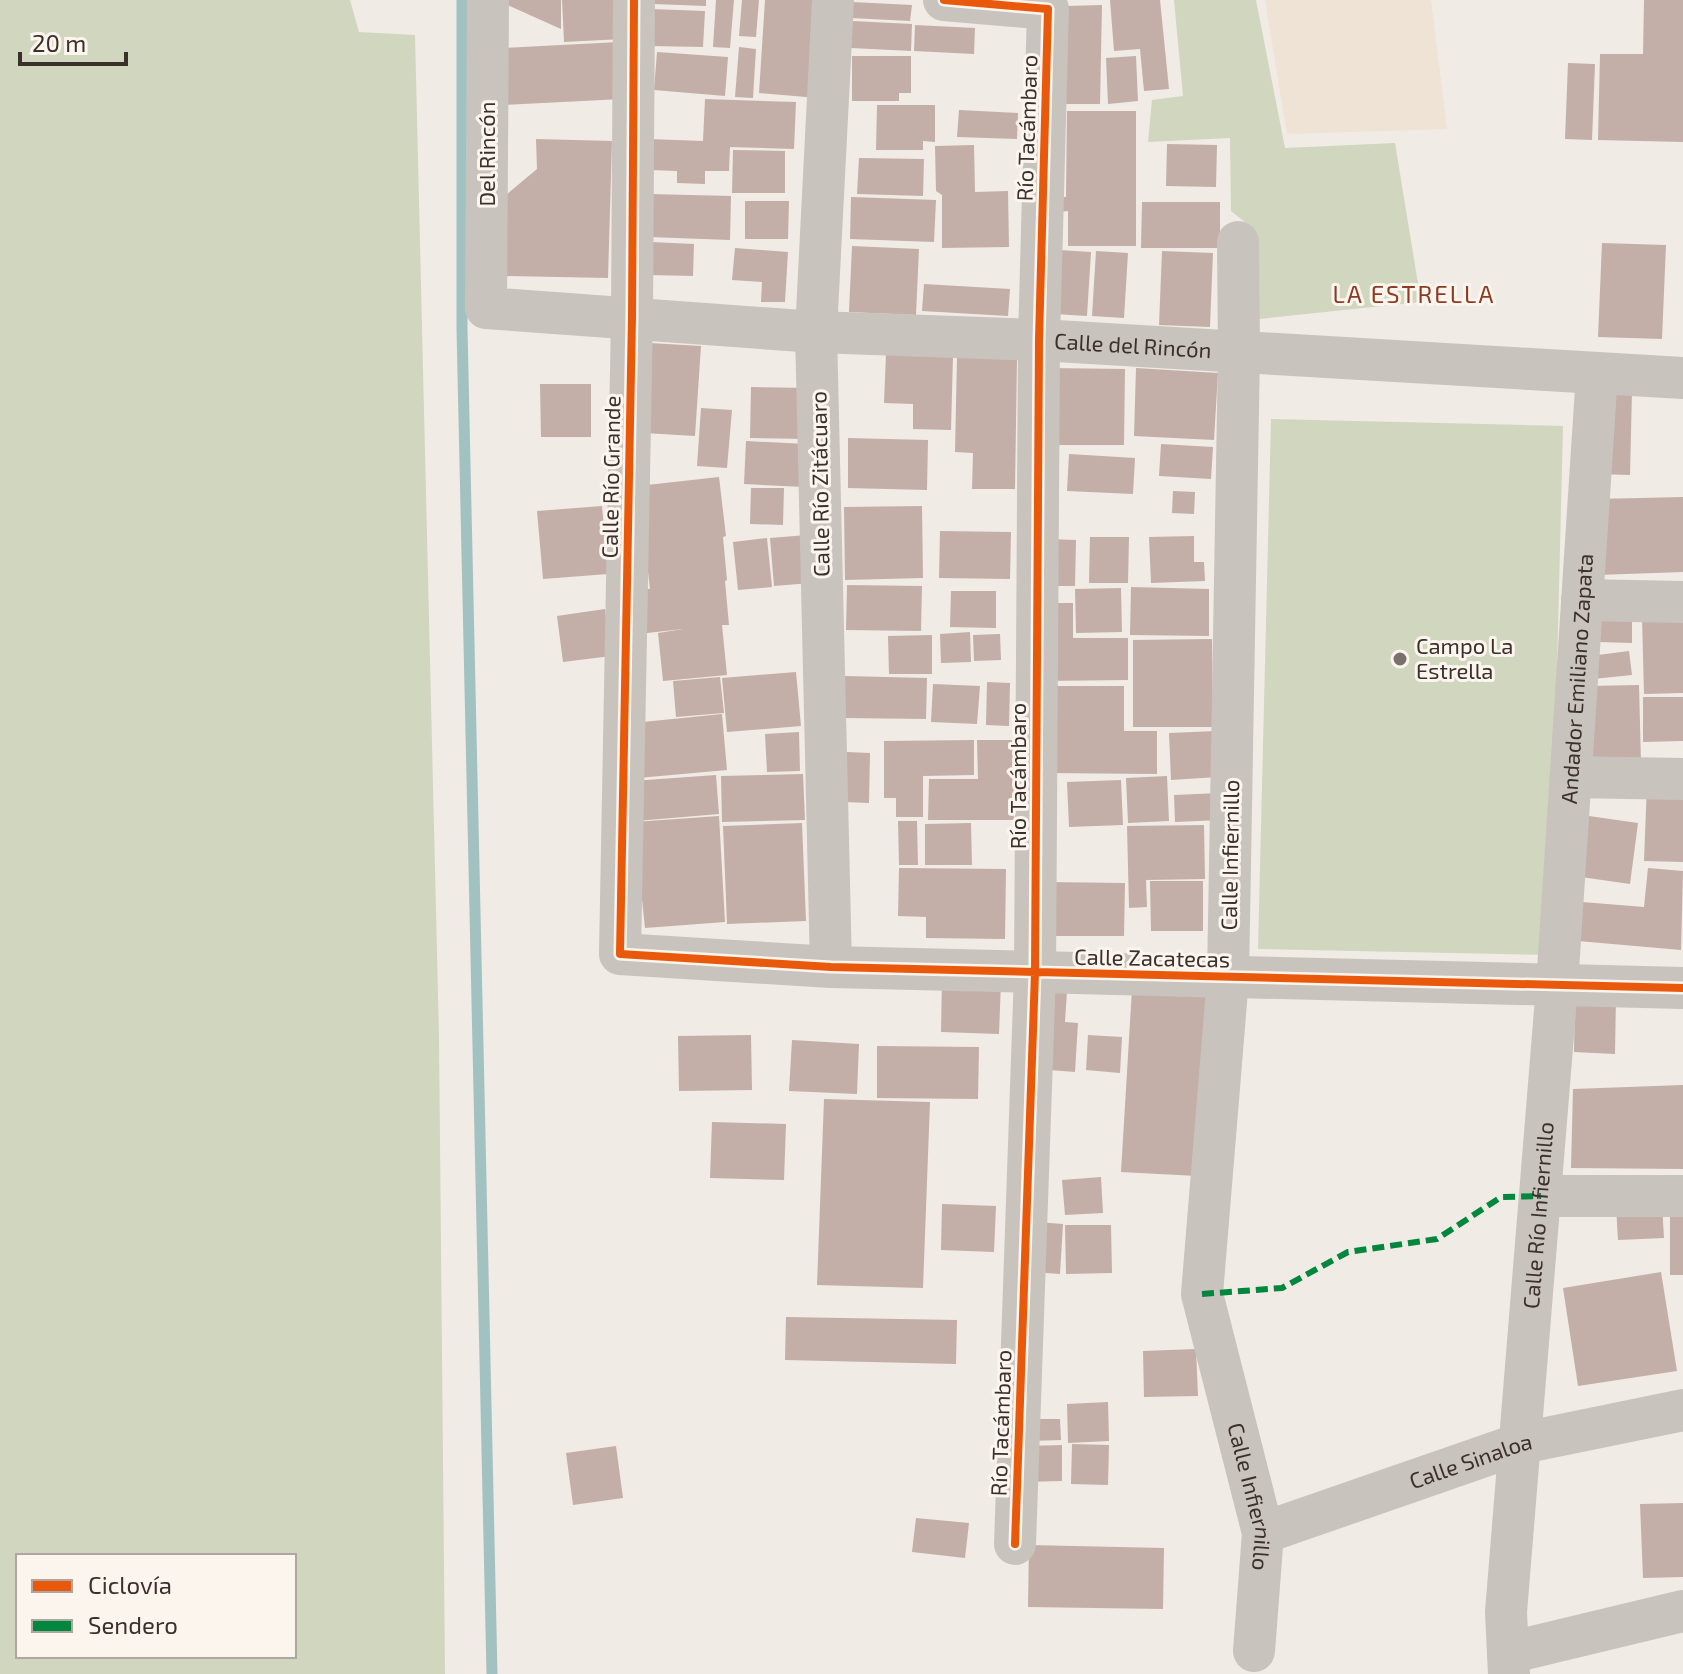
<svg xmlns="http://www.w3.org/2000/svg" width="1683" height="1674" viewBox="0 0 1683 1674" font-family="'Exo 2',sans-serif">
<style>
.green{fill:#d1d6bf;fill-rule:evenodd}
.plaza{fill:#eee3d5}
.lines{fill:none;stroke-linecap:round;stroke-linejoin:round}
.stream{stroke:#a1c2c1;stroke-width:11}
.building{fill:#c3afa7}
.minor{stroke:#c9c3be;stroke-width:42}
.quiet{stroke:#00873e;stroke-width:6;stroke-dasharray:12 6;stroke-linecap:butt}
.cycleway-casing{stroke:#fbf5ee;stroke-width:13}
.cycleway{stroke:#e8590c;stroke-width:8}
.poi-dot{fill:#7a716c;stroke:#fbf5ee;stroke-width:3}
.labels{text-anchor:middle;stroke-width:6;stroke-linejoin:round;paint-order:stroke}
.street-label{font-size:22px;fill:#3b302b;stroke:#fbf5ee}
.poi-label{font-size:22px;fill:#3b302b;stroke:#fbf5ee;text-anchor:start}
.neighbourhood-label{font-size:24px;letter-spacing:2px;fill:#8c3b22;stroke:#fbf5ee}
</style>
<rect width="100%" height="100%" fill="#f0ebe5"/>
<!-- green -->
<path class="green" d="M0 0H350L359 32 415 35 439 1036 445 1674H0ZM18 1556H294V1656H18Z
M1174 0H1256L1285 148 1395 143 1421 302 1259 319 1251 227 1231 211 1230 138 1148 142 1152 100 1183 96Z
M1271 419 1563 426 1550 955 1258 949Z"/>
<!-- plaza -->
<path class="plaza" d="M1265 0H1431L1447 129 1287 134Z"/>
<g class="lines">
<!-- stream -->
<path class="stream" d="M462 0V329L492 1674"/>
</g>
<!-- building -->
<path class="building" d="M496 0H561V29Z
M562 0H622L623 39 564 42Z
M653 0H706V6L653 4Z
M716 0H734L730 48 713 47Z
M742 0H759L756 37 739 36Z
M765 0H825L818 98 759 93Z
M1110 0H1160L1169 89 1144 91 1140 49 1114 51Z
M1644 0H1683V142L1598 140 1600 54H1643Z
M852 2 912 5 910 21 851 18Z
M1102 5 1100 104H1064L1066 6Z
M651 9 705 11 703 47 650 46Z
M852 21 912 24 911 51 851 48Z
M915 25 975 28 974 54 914 51Z
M619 42 622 99 504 105 501 48Z
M739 47 756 49 753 98 735 97Z
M657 52 728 57 725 96 654 90Z
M852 56H911V93H899V101H852Z
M1136 56 1138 101 1108 104 1106 58Z
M1568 63 1595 64 1592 140 1565 139Z
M705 99 796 102 794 149 730 147 729 171H705V184L677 183V171L649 170V139L703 141Z
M877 105H935V142L923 141V150H876Z
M959 110 1018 113 1017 139 957 137Z
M1067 111H1136V246H1068V211L1056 212 1057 197H1066Z
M536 139 612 141 608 278 503 276 506 195 537 169Z
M1167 144 1217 145 1216 187 1166 186Z
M974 145 975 192 1008 191 1009 247 942 248V195L936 191 935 146Z
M733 150 785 151V193H732Z
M859 158 924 159 923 196 857 194Z
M650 194 731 196 730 240 649 237Z
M851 197 936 200 934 242 850 239Z
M745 201H789L788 239H745Z
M1142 202H1220V248H1141Z
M651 242 694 244 693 276 650 275Z
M1602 243 1666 245 1662 339 1598 337Z
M852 246 919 249 916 315 849 312Z
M735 248 788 252 785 302H761L762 282 732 280Z
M1059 250 1091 252 1087 316 1055 314Z
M1096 251 1128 253 1124 318 1092 316Z
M1162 251 1213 253 1210 327 1159 325Z
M924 284 1010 289 1008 316 922 311Z
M650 343 701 346 695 436 644 433Z
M886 354 953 356 951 430 913 429V404L884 403Z
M957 357 1017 358 1015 489H972L973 453 955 452Z
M1048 368 1125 369 1124 445H1047Z
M1136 368 1218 373 1214 440 1134 436Z
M540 384H591V437H541Z
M751 387 808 388 807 439 750 438Z
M1599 390 1632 391 1630 475 1597 474Z
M701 408 732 410 727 468 697 466Z
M848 438 928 440 927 490 848 488Z
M746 441 806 444 804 487 744 484Z
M1161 444 1213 447 1211 479 1159 476Z
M1069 454 1135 458 1133 494 1067 491Z
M719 477 726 536 723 537 727 580 725 581 729 625H722L727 675 663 681 658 633 683 629 647 633 643 589H650L638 486Z
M751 488H784L783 525 750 524Z
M1173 491 1195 492 1194 514 1172 513Z
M1683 497V572L1597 575 1595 499Z
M602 506 608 574 543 579 537 511Z
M922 506 923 578 845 580 844 507Z
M940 531 1011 532 1010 579 939 578Z
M807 535 811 583 774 586 770 538Z
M1194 536V562H1204L1205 581 1151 583 1149 537Z
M1090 537H1129L1128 583H1089Z
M767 538 772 587 738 590 733 542Z
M1048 539 1076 540 1075 586H1047Z
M847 585 922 586 921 631 846 630Z
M1131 587 1209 589V636L1130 635Z
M1121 588 1122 632 1076 633 1075 589Z
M951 591H996V628L950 627Z
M1044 603H1073V638H1128V680L1045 681Z
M605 609 611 656 563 662 557 616Z
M1598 609H1632V643L1598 642Z
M1683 616V693L1644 694 1642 617Z
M970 632 971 662 941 663 940 634Z
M1000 634 1001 660 974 661 973 635Z
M932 635V674H889L888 636Z
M1212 639 1213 727H1133V640Z
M1629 651 1632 675 1593 679 1590 656Z
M796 672 801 726 727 732 722 678Z
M845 676 927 678 926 719 844 718Z
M720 677 724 713 676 717 673 681Z
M987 682 1010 683 1009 726 986 725Z
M933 684 980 686 977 724 931 722Z
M1639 685 1641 763 1590 764 1588 686Z
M1046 686H1124V731H1157V774L1044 773Z
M1643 697H1683V741L1643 742Z
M722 714 727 770 638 778 633 723Z
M1216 731 1218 777 1171 780 1169 733Z
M799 732 800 771 767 772 765 734Z
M974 740V775L923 776V817H896V798H884V741Z
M977 740H1014V820H928L929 779H978Z
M847 752 870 753 869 803 845 802Z
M803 774 805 820 722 822 721 776Z
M716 775 719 814 636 821 632 781Z
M1167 776 1169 821 1128 823 1126 778Z
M1121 780 1123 825 1069 827 1067 782Z
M1647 784 1683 785V862L1644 861Z
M1220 793 1221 820 1175 822 1174 795Z
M719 816 725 922 645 928 634 822Z
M1589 816 1638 823 1630 884 1581 877Z
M898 821H917L918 865H899Z
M802 823 806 921 727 924 723 826Z
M971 823 972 865H925V824Z
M1204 825 1205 879 1146 880 1147 907 1129 908 1127 826Z
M899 868 1006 869 1005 939 926 938V917L898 916Z
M1648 868 1683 871 1681 950 1578 941 1582 902 1644 907Z
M1150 881H1203V931H1151Z
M1045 882 1125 883 1124 936H1045Z
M942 980 1001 982 999 1034 941 1032Z
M1044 989 1067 991 1065 1022 1078 1023 1075 1072 1037 1069Z
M1132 989 1208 993 1197 1176 1121 1172Z
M1575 995 1616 996 1615 1054 1574 1052Z
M751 1035 752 1090 679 1091 678 1036Z
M1088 1035 1122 1037 1120 1073 1086 1070Z
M792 1040 859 1044 857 1094 789 1091Z
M877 1046 979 1047 978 1099 877 1098Z
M1683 1085V1169L1571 1168 1573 1089Z
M824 1099 930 1102 923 1288 817 1285Z
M712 1122 786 1124 784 1180 710 1178Z
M1101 1177 1103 1213 1065 1215 1062 1180Z
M942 1204 996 1206 994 1252 941 1250Z
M1662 1204 1664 1238 1618 1240 1616 1206Z
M1670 1206H1683V1275H1670Z
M1036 1222 1063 1224 1060 1274 1033 1272Z
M1065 1225H1111L1112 1273 1066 1274Z
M1661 1272 1677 1371 1578 1386 1563 1288Z
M786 1317 957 1320 956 1364 785 1360Z
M1196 1349 1198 1396 1144 1397 1143 1351Z
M1108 1402 1109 1441 1068 1443 1067 1404Z
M1030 1419H1060L1061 1440 1030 1441Z
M1072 1444 1109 1445 1108 1485 1071 1484Z
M1062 1445V1481L1025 1482 1024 1446Z
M616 1446 623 1498 573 1505 566 1453Z
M1683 1503V1577L1643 1578 1640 1504Z
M916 1518 969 1523 965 1558 912 1552Z
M1029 1545 1164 1548 1163 1609 1028 1607Z"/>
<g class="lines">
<!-- minor -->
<g class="minor">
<path id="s1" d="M488 0 486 308 816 332 1039 340 1683 378"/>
<path d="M634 0 632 317 620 954 831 967 1683 988"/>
<path d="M944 0 1048 9 1039 340 1035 973 1015 1544"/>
<path id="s2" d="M1238 242 1239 352 1228 978 1202 1294 1263 1533 1254 1651"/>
<path d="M1582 600 1683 602"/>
<path d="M1571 777 1683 779"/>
<path d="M831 967 816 332 833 0"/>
<path d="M1541 1196H1683"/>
<path id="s3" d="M1263 1533 1522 1443 1683 1410"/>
<path d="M1508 1653 1683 1611"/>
<path id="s4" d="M1509 1674 1506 1612 1557 986 1597 373"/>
</g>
<!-- quiet -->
<path class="quiet" d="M1202 1294 1282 1288 1348 1252 1437 1239 1501 1197 1541 1196"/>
<!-- cycleway casing -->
<g class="cycleway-casing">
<path id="cycleway" d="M634 0 632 317 620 954 831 967 1683 988
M944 0 1048 9 1039 340 1035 973 1015 1544"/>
</g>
<!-- cycleway -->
<use href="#cycleway" class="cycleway"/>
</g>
<!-- markers -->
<circle class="poi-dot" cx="1400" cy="659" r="8"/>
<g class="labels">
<!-- street labels -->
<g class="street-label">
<text transform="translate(1027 128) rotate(-88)" y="8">Río Tacámbaro</text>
<text transform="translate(487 154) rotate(-90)" y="8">Del Rincón</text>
<text dy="8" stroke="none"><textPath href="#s1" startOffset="956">Calle del Rincón</textPath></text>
<text transform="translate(611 477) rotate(-89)" y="8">Calle Río Grande</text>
<text transform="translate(820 484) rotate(-91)" y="8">Calle Río Zitácuaro</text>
<text dy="8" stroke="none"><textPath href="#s4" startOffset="998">Andador Emiliano Zapata</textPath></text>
<text transform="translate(1018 776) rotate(-90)" y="8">Río Tacámbaro</text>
<text transform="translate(1230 855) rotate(-89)" y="8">Calle Infiernillo</text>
<text transform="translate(1152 958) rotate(1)" y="8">Calle Zacatecas</text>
<text dy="8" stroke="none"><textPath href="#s4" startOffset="460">Calle Río Infiernillo</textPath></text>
<text transform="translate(1001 1423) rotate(-88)" y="8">Río Tacámbaro</text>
<text dy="8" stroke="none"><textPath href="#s3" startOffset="220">Calle Sinaloa</textPath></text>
<text dy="8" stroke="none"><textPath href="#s2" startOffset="1262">Calle Infiernillo</textPath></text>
</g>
<!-- poi labels -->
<g class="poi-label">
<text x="1416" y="654">Campo La<tspan x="1416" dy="25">Estrella</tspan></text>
</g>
<!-- neighbourhood labels -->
<g class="neighbourhood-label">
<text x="1414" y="303">LA ESTRELLA</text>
</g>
</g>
<!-- legend -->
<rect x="16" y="1554" width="280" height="104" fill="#fbf5ee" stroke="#aea6a0" stroke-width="2"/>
<rect x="32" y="1580" width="40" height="12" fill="#e8590c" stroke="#aea6a0" stroke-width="2"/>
<text x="88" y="1594" font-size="24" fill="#3b302b">Ciclovía</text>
<rect x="32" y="1620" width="40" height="12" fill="#00873e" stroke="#aea6a0" stroke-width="2"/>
<text x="88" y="1634" font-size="24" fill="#3b302b">Sendero</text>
<!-- scale -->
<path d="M20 52v12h106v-12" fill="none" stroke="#3b302b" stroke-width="4"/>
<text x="32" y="52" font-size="24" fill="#3b302b" stroke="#fbf5ee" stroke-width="6" paint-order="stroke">20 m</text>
</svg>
